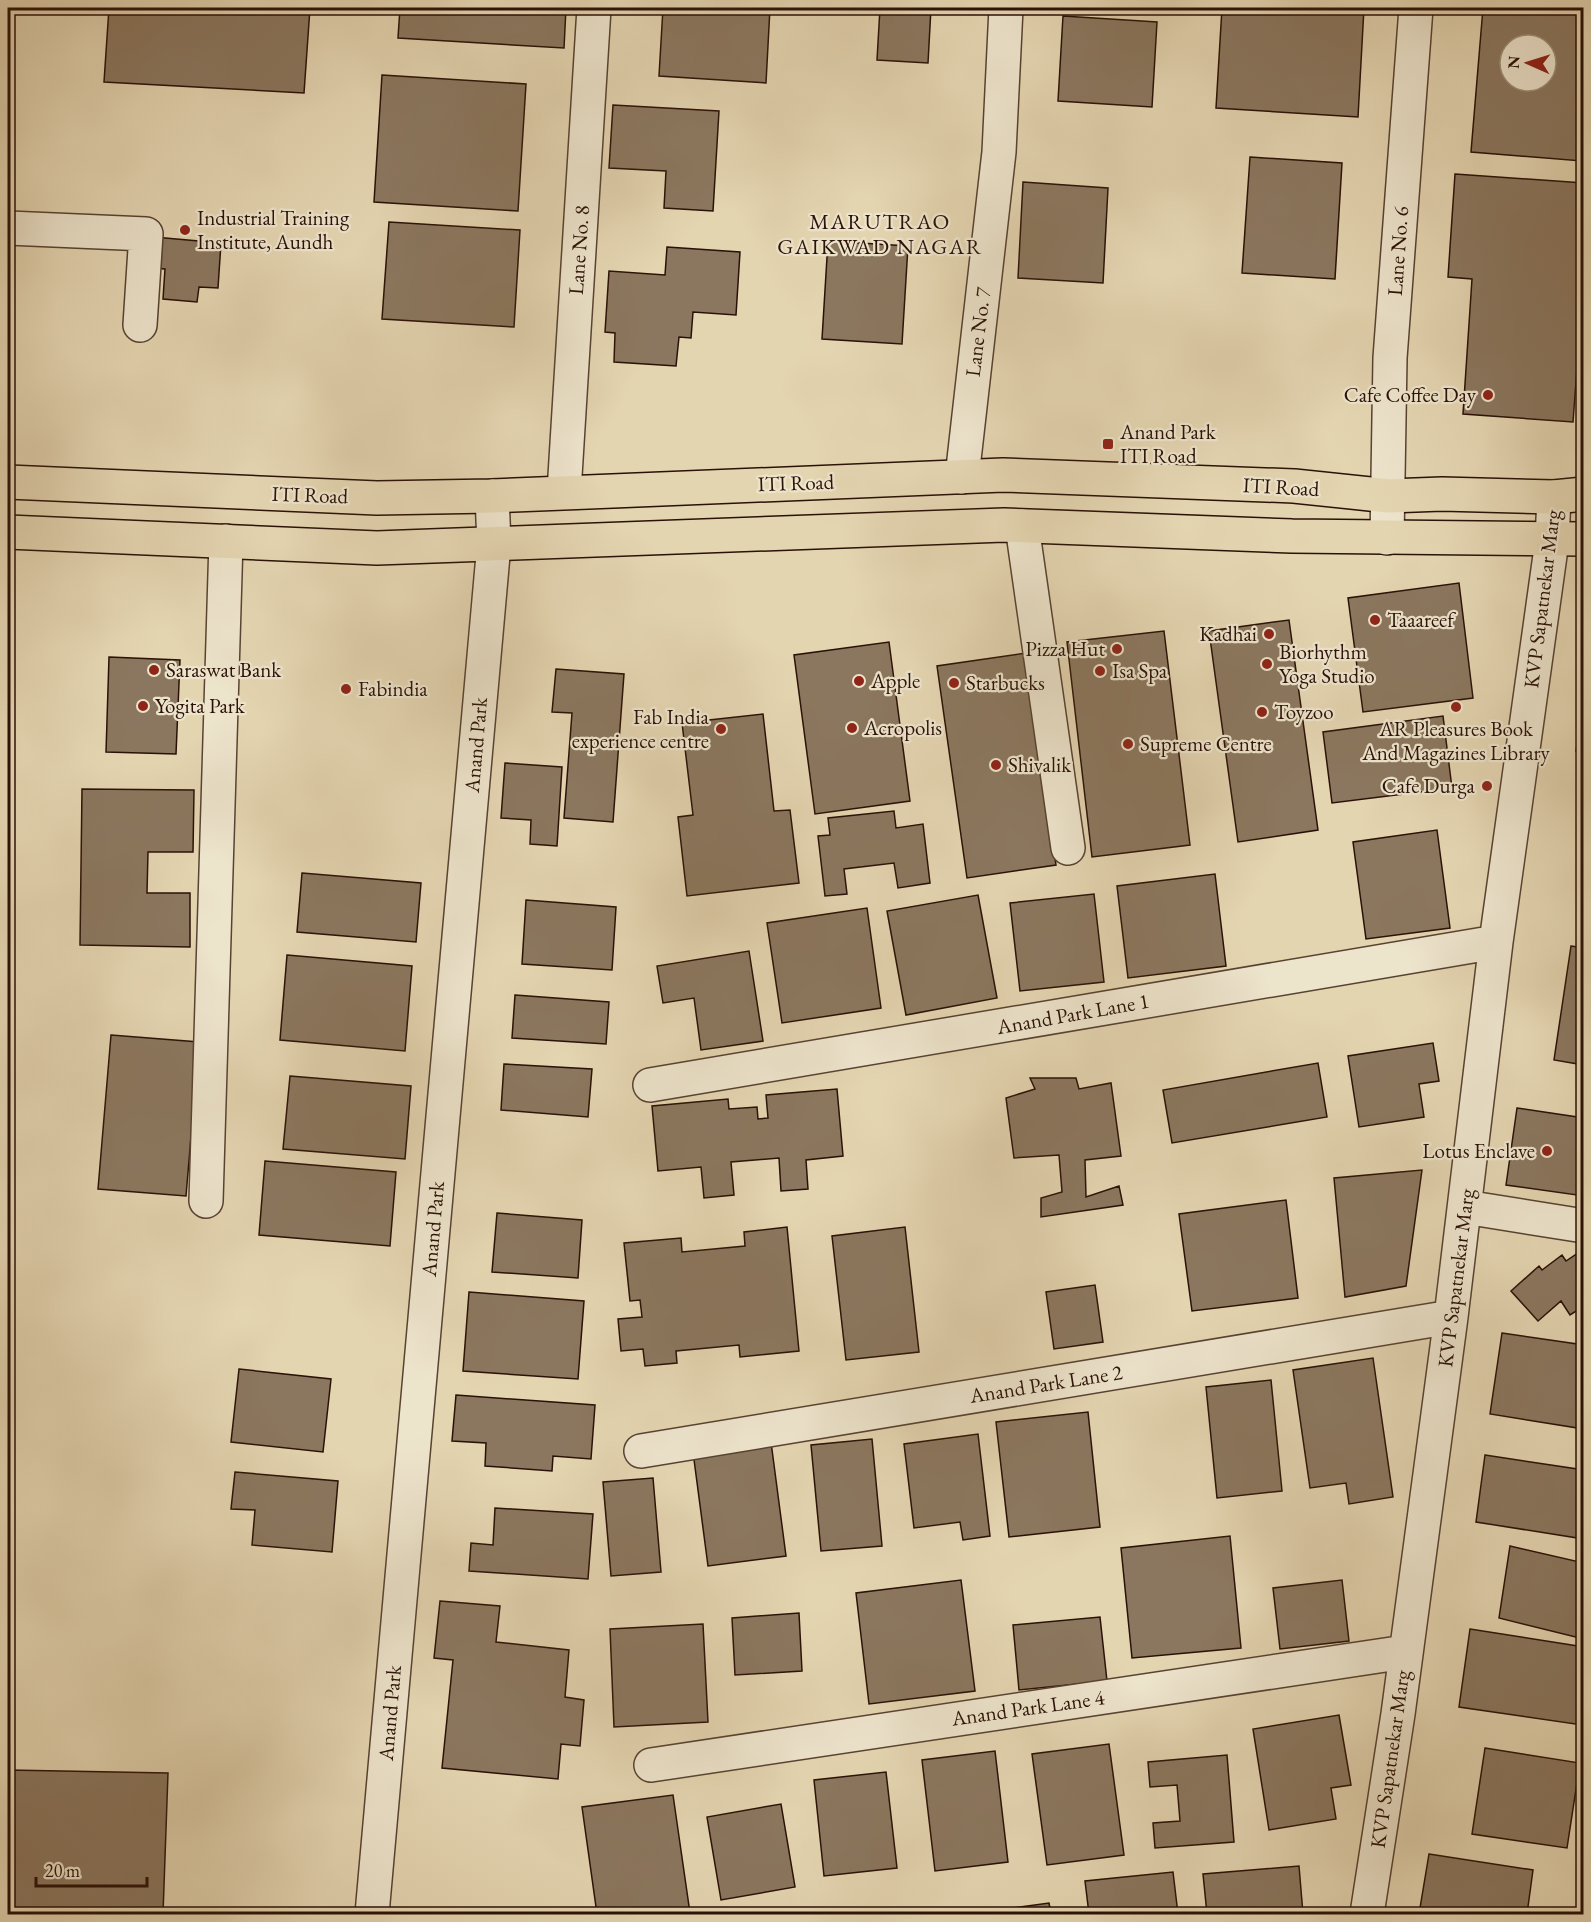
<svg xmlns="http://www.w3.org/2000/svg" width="1591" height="1922" viewBox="0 0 1591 1922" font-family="'EB Garamond',serif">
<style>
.building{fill:#8b775f;stroke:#2a1107;stroke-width:1.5;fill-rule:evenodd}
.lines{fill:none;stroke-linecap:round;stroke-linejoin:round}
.minor-casing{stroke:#584232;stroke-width:36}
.major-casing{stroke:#2a1107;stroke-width:36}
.minor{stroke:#ede4cc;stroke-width:33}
.major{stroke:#e4d5b1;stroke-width:33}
.poi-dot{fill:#8f2418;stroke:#ede4cc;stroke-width:2}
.labels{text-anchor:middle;stroke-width:4.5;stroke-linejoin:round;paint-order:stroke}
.poi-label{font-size:21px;fill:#2a1107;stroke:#ede4cc;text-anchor:start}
.street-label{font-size:21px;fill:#2a1107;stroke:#ede4cc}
.neighbourhood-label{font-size:22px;letter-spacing:1.5px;fill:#2a1107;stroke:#ede4cc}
</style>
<rect width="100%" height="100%" fill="#e4d5b1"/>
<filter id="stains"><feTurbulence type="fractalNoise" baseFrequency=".00333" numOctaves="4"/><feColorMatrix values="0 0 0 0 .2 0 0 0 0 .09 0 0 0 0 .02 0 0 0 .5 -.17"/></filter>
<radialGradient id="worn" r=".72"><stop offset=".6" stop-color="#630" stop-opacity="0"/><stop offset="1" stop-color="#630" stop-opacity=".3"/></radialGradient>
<!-- building -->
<path class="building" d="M109 8H310L304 93 104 82Z
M400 8H566L564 48 398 38Z
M663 8H770L766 83 659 76Z
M880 8H931L928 63 877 60Z
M1222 8H1364L1358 117 1216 108Z
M1483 8H1584L1582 161 1471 152ZM1510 45H1546V81H1510Z
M1063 16 1157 22 1152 107 1058 101Z
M382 75 526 84 518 211 374 202Z
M613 105 719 111 713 211 664 208 666 171 609 168Z
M1250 157 1342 163 1335 279 1242 273Z
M1455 174 1584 183V274L1573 422 1463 414 1472 279 1448 277Z
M1023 182 1108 188 1103 283 1018 278Z
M389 222 520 230 514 327 382 319Z
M154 237 221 243 218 288 199 287 197 302 163 299 165 269 151 268Z
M828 241 908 246 902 344 822 339Z
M667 247 740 252 736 315 693 312 691 338 679 337 676 366 614 362 615 333 605 332 609 271 665 275Z
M1459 583 1473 698 1363 712 1348 598Z
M1289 620 1318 830 1238 842 1209 631Z
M1164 631 1190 845 1092 857 1067 642Z
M889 642 910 801 815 814 794 655Z
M1026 653 1056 865 967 878 937 666Z
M109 657 180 660 176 754 106 752Z
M556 669 624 674 613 822 564 818 572 713 552 712Z
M1584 694V752L1576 751Z
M763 714 774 811 790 810 799 883 687 896 678 817 693 815 682 723Z
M1443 716 1452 788 1332 803 1323 732Z
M505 763 562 767 557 846 530 844 531 820 501 818Z
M82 789 194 790 193 852H148L147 893H190V947L80 945Z
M894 811 896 828 923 824 930 883 898 888 894 863 844 869 847 894 825 896 818 836 830 835 828 818Z
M1437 830 1450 928 1366 939 1353 842Z
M302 873 421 883 416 942 297 932Z
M1584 873V931H1579Z
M1215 874 1226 966 1128 978 1117 886Z
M1094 894 1104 982 1020 991 1010 903Z
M978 895 997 998 906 1015 887 911Z
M526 900 616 907 612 970 522 964Z
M867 908 881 1008 782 1023 767 923Z
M1571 946 1584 948V1065L1554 1060Z
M749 951 763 1041 701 1050 694 998 663 1003 657 966Z
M287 955 412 966 405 1051 280 1040Z
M515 995 609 1002 606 1044 512 1038Z
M111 1035 199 1042 186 1196 98 1189Z
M1433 1043 1439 1081 1419 1084 1424 1117 1359 1127 1348 1056Z
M1318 1063 1327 1117 1172 1143 1163 1090Z
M504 1064 592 1069 588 1117 501 1110Z
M290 1076 411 1086 405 1159 283 1149Z
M1030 1078H1076L1079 1089 1111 1083 1121 1156 1085 1160 1086 1197 1119 1186 1123 1205 1041 1217V1198L1062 1192 1059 1155 1014 1158 1006 1098 1035 1089Z
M837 1089 843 1156 806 1160 808 1189 781 1191 779 1158 731 1162 734 1195 704 1198 701 1167 658 1171 652 1106 728 1099 729 1109 757 1107 758 1119 768 1118 766 1095Z
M1517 1108 1584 1118V1196L1506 1185Z
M265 1161 396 1172 390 1246 259 1235Z
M1422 1170 1406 1286 1345 1297 1334 1178Z
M1286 1200 1298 1298 1192 1311 1179 1214Z
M497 1213 582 1220 578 1278 492 1272Z
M787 1227 799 1351 740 1357 739 1345 676 1351 677 1363 645 1366 643 1349 621 1351 618 1319 642 1317 640 1300 630 1301 624 1243 681 1238 682 1252 745 1246 744 1232Z
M905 1227 919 1352 846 1360 832 1236Z
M1584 1249V1306L1570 1315 1561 1301 1538 1321 1511 1291 1539 1266 1542 1270 1562 1255 1566 1261Z
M1095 1285 1103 1342 1054 1349 1046 1292Z
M469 1292 584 1301 578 1379 463 1371Z
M1502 1333 1584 1345V1429L1490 1414Z
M1373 1358 1393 1497 1349 1504 1346 1483 1310 1488 1293 1370Z
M239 1369 331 1379 323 1452 231 1442Z
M1271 1380 1282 1491 1217 1498 1206 1387Z
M456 1395 595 1405 591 1459 553 1456 552 1471 485 1466 486 1443 452 1441Z
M1088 1412 1100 1527 1009 1537 996 1422Z
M978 1434 990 1536 963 1540 960 1522 914 1528 904 1444Z
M872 1439 882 1546 821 1551 811 1445Z
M771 1442 786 1556 708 1566 693 1452Z
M1485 1455 1584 1470V1539L1476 1522Z
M235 1472 338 1481 332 1552 252 1545 255 1510 231 1509Z
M653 1478 661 1572 611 1576 603 1482Z
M495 1508 593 1514 588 1579 469 1571 471 1543 493 1545Z
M1230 1536 1241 1648 1132 1658 1121 1548Z
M1510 1546 1584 1563V1639L1499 1618Z
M961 1580 975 1691 869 1704 856 1593Z
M1342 1580 1349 1641 1280 1649 1273 1588Z
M440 1601 500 1606 496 1642 569 1650 565 1697 584 1700 580 1746 561 1744 558 1779 442 1768 453 1660 434 1658Z
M799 1613 802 1671 735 1675 732 1618Z
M1100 1617 1107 1681 1019 1690 1013 1625Z
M703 1624 708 1722 614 1727 610 1629Z
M1470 1629 1584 1647 1582 1725 1459 1707Z
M1339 1715 1351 1785 1331 1788 1336 1819 1269 1830 1253 1729Z
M1109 1744 1124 1855 1047 1865 1032 1754Z
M1485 1748 1580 1763 1567 1848 1472 1834Z
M995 1751 1008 1862 935 1871 922 1760Z
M1227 1755 1234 1842 1155 1848 1153 1823 1180 1821 1177 1785 1150 1787 1148 1762Z
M8 1770 168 1773 163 1914H8Z
M886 1772 897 1868 824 1876 814 1780Z
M673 1795 690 1913 597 1914 582 1807Z
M781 1804 795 1887 721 1900 707 1817Z
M1429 1854 1533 1870 1527 1914H1419Z
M1299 1866 1303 1914H1207L1203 1874Z
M1173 1872 1178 1914H1089L1085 1881Z
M1049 1903 1051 1914H967Z"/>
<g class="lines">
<!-- minor casing -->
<g class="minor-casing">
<path id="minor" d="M8 228 146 234 140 325
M962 477 999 152 1006 8
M564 492 594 8
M1022 526 1068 848
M1387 538 1390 358 1416 8
M650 1085 1496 942
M206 1201 226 541
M1465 1207 1584 1226
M641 1451 1451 1317
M651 1765 1405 1652
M372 1914 494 544 492 496
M1367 1914 1398 1714 1451 1317 1496 942 1552 541 1554 497"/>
</g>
<!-- major casing -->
<g class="major-casing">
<path id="major" d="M8 482 377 498 492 496 1003 475 1294 486 1389 496 1442 494 1554 497 1584 494
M8 532 377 548 1004 525 1292 536 1584 539"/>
</g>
<!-- minor -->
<use href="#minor" class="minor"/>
<!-- major -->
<use href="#major" class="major"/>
</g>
<!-- markers -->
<g class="poi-dot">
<circle cx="185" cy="230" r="6"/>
<circle cx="1488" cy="395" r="6"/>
<rect x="1102" y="438" width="12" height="12" rx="3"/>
<circle cx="1375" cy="620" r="6"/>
<circle cx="1269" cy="634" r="6"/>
<circle cx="1117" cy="649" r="6"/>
<circle cx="1267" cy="664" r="6"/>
<circle cx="154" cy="670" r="6"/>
<circle cx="1100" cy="671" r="6"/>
<circle cx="859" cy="681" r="6"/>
<circle cx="954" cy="683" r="6"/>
<circle cx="346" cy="689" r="6"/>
<circle cx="143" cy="706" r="6"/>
<circle cx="1456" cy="707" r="6"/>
<circle cx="1262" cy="712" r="6"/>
<circle cx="852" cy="728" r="6"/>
<circle cx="721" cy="729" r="6"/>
<circle cx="1128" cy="744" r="6"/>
<circle cx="996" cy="765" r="6"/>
<circle cx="1487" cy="786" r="6"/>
<circle cx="1547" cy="1151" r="6"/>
</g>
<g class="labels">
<!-- poi labels -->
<g class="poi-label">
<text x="197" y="225">Industrial Training<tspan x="197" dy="24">Institute, Aundh</tspan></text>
<text x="1476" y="402" text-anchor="end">Cafe Coffee Day</text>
<text x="1120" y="439">Anand Park<tspan x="1120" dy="24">ITI Road</tspan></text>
<text x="1387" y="627">Taaareef</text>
<text x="1257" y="641" text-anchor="end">Kadhai</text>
<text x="1105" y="656" text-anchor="end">Pizza Hut</text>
<text x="1279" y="659">Biorhythm<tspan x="1279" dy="24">Yoga Studio</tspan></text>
<text x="166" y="677">Saraswat Bank</text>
<text x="1112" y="678">Isa Spa</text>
<text x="871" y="688">Apple</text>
<text x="966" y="690">Starbucks</text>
<text x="358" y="696">Fabindia</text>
<text x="155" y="713">Yogita Park</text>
<text x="1274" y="719">Toyzoo</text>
<text x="709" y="724" text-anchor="end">Fab India<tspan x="709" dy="24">experience centre</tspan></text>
<text x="864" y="735">Acropolis</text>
<text x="1456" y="736" text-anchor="middle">AR Pleasures Book<tspan x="1456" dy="24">And Magazines Library</tspan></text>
<text x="1140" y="751">Supreme Centre</text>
<text x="1008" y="772">Shivalik</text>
<text x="1475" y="793" text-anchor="end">Cafe Durga</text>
<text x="1535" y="1158" text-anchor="end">Lotus Enclave</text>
</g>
<!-- street labels -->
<g class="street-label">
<text transform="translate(579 250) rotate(-86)" y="7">Lane No. 8</text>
<text transform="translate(1398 251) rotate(-86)" y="7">Lane No. 6</text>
<text transform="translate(978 332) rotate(-83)" y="7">Lane No. 7</text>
<text transform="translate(796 483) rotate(-2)" y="7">ITI Road</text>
<text transform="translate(1281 487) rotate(3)" y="7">ITI Road</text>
<text transform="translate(310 495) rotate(2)" y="7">ITI Road</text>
<text transform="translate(1542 599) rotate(-83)" y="7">KVP Sapatnekar Marg</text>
<text transform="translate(476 745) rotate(-85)" y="7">Anand Park</text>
<text transform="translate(1073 1014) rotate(-10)" y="7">Anand Park Lane 1</text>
<text transform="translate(433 1229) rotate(-85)" y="7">Anand Park</text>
<text transform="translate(1456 1278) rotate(-83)" y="7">KVP Sapatnekar Marg</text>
<text transform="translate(1046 1384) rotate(-9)" y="7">Anand Park Lane 2</text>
<text transform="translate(1028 1708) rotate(-8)" y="7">Anand Park Lane 4</text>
<text transform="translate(390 1713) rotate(-85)" y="7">Anand Park</text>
<text transform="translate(1390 1759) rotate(-82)" y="7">KVP Sapatnekar Marg</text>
</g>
<!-- neighbourhood labels -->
<g class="neighbourhood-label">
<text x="880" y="229">MARUTRAO<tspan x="880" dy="25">GAIKWAD NAGAR</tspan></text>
</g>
</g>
<!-- margin -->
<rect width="1591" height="1922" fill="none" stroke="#e4d5b1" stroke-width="30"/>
<rect x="9" y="9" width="1573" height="1904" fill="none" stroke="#2a1107" stroke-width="3"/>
<rect x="15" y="15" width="1561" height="1892" fill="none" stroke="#2a1107" stroke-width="1.5"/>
<!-- north arrow -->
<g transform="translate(1528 63) rotate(273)"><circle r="28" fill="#ede4cc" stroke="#9f907d" stroke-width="1.5"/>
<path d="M0-4.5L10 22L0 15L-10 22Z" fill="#8f2418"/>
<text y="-9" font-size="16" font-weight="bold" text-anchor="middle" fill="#2a1107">N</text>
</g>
<!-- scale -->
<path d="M36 1877v9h111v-9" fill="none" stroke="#2a1107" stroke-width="3"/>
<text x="45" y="1877" font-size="18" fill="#2a1107" stroke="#ede4cc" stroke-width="4.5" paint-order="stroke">20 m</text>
<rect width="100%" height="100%" filter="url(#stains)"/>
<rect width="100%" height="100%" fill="url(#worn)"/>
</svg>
